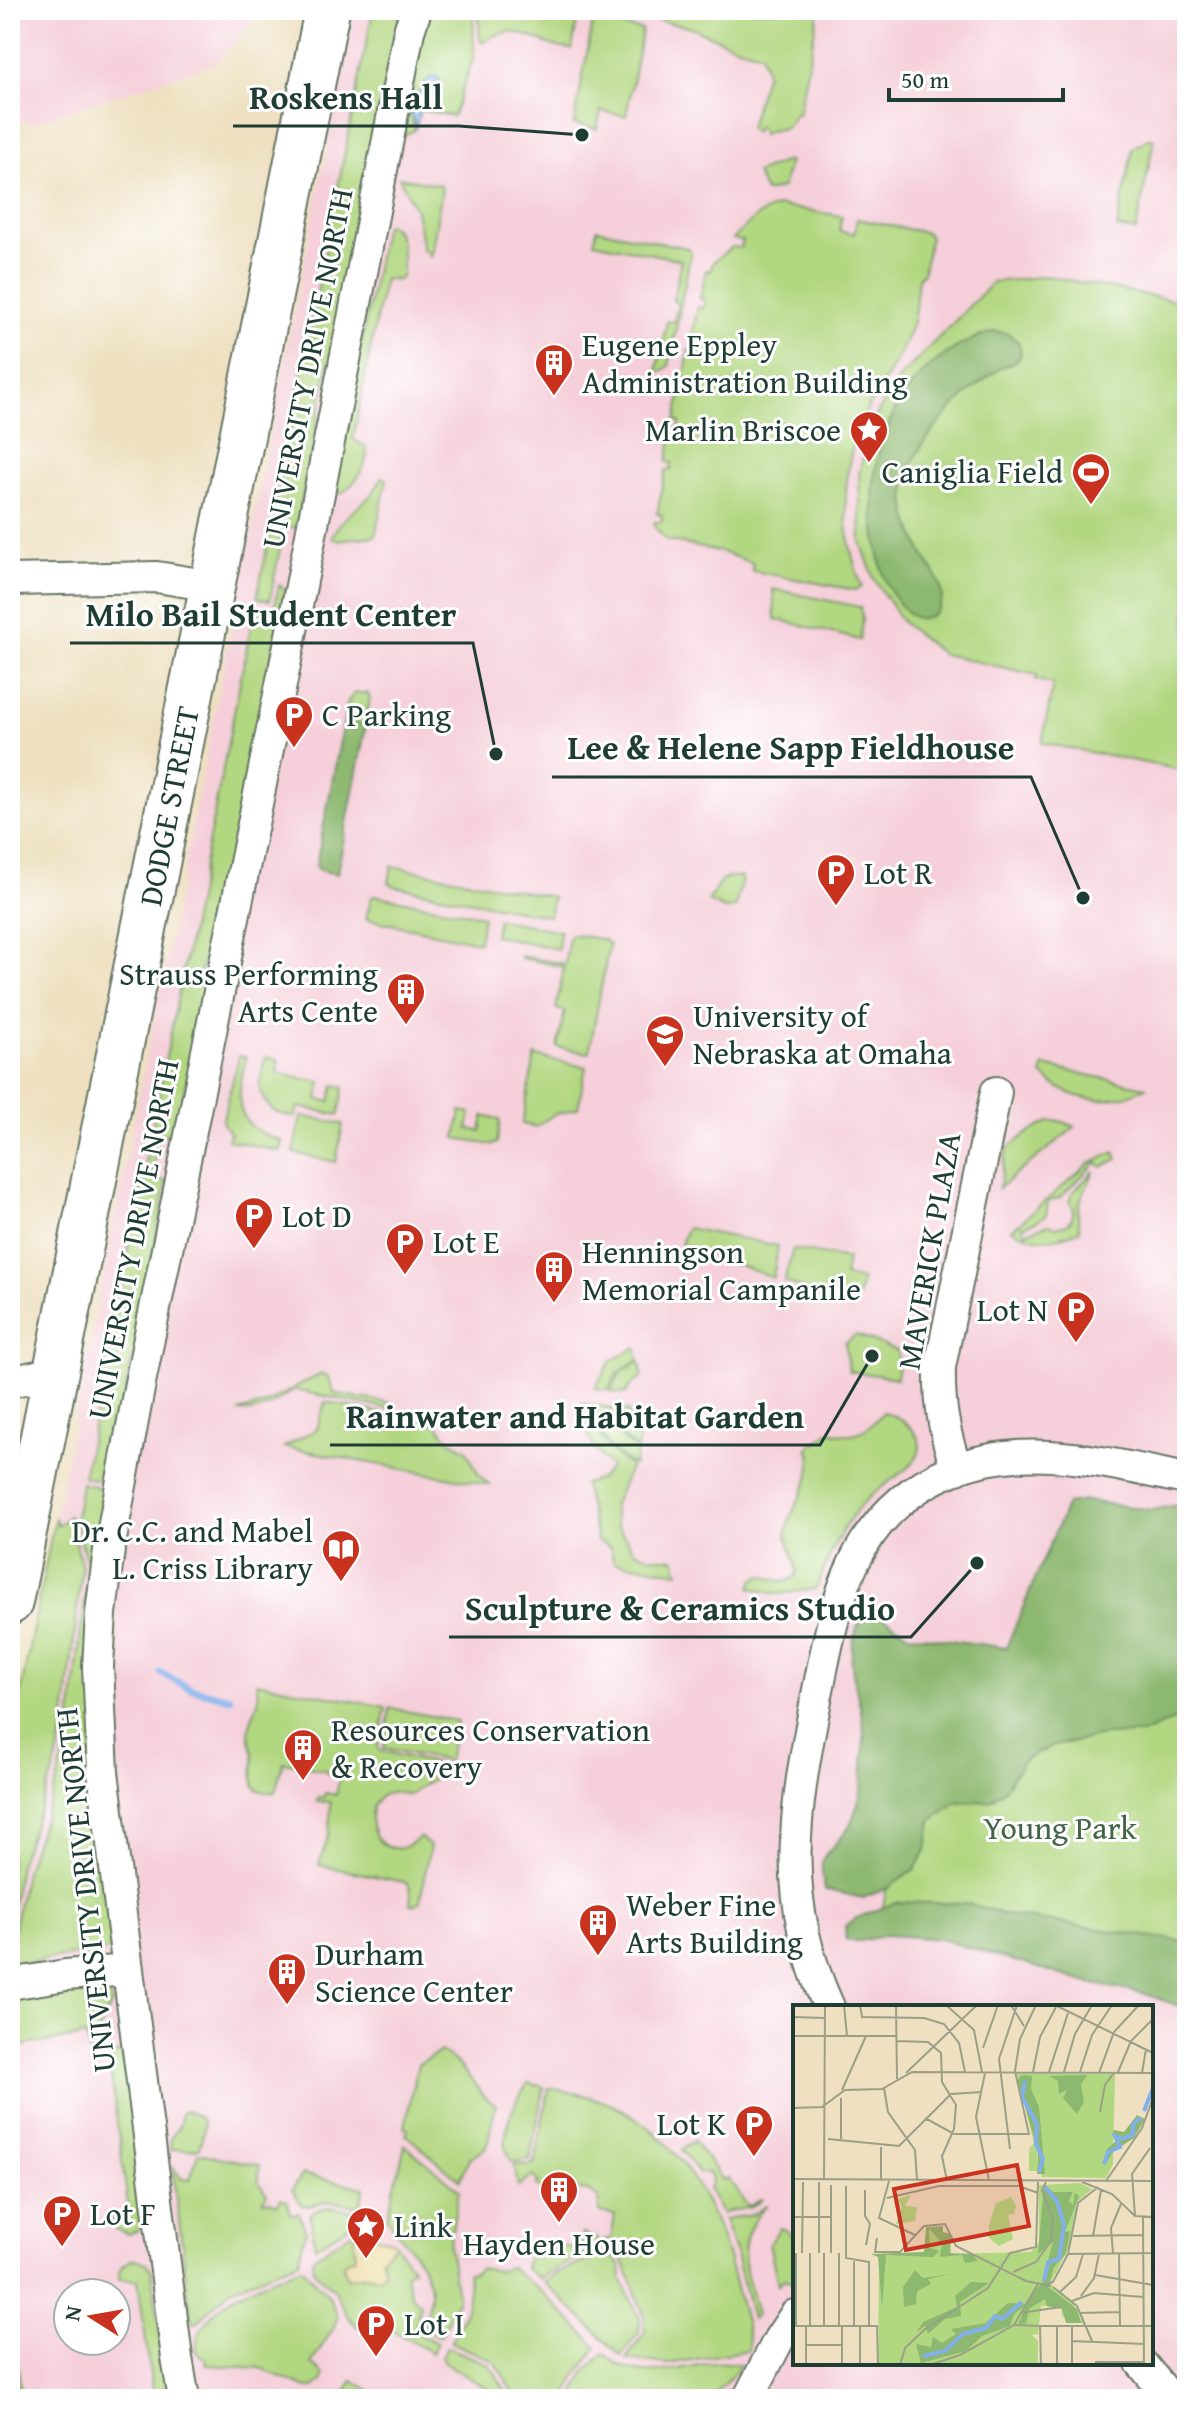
<svg xmlns="http://www.w3.org/2000/svg" width="1197" height="2409" viewBox="0 0 1197 2409" font-family="'Gentium Book Plus',serif">
<style>
.built{fill:#f5cfd9;fill-rule:evenodd}
.green{fill:#b2d781;stroke:#688a5a;stroke-width:2}
.forest{fill:#8db86f;stroke:#567a52;stroke-width:2}
.sand{fill:#eeda9e;stroke:#868c69;stroke-width:2}
.water{fill:#81b0ec;stroke:#507690;stroke-width:2}
.lines{fill:none;stroke-linecap:round;stroke-linejoin:round}
.stream{stroke:#81b0ec;stroke-width:7}
.minor-casing{stroke:#677665;stroke-width:34}
.highway-casing{stroke:#677665;stroke-width:48}
.minor{stroke:#fff;stroke-width:30}
.highway{stroke:#fff;stroke-width:44}
.labels{text-anchor:middle;stroke-width:6;stroke-linejoin:round;paint-order:stroke}
.poi-label{font-size:32px;fill:#1f3d34;stroke:#fff;text-anchor:start}
.street-label{font-size:32px;fill:#1f3d34;stroke:#fff}
.park-label{font-size:32px;fill:#446447;stroke:#fff}
.inset-river{fill:none;stroke:#81b0ec;stroke-width:4}
.inset-road{fill:none;stroke:#9b9f88;stroke-width:2}
.view{fill:#c8321e;fill-opacity:0.15;stroke:#c8321e;stroke-width:4}
.inset-edge{fill:none;stroke:#1f3d34;stroke-width:4}
.leader{fill:none;stroke:#1f3d34;stroke-width:3}
.callout-dot{fill:#1f3d34;stroke:#fff;stroke-width:3}
.callout-label{font-size:34px;text-anchor:middle;font-weight:bold;fill:#1f3d34;stroke:#fff;stroke-width:6;stroke-linejoin:round;paint-order:stroke}
</style>
<rect width="100%" height="100%" fill="#fff"/>
<filter id="ink" filterUnits="userSpaceOnUse"><feTurbulence type="fractalNoise" baseFrequency=".0125" numOctaves="2"/><feDisplacementMap in="SourceGraphic" scale="16" xChannelSelector="R" yChannelSelector="G"/><feConvolveMatrix kernelMatrix="1 2 1 2 8 2 1 2 1" color-interpolation-filters="sRGB"/></filter>
<filter id="wash" filterUnits="userSpaceOnUse"><feTurbulence type="fractalNoise" baseFrequency=".006" numOctaves="4" result="noise"/><feDisplacementMap in="SourceGraphic" scale="32" xChannelSelector="R" yChannelSelector="G"/><feGaussianBlur stdDeviation="1.8" result="paint"/><feColorMatrix in="noise" values="0 0 0 0 0 0 0 0 0 0 0 0 0 0 0 0 0 1.4 0 .05"/><feComposite in="paint" operator="in"/></filter>
<g filter="url(#wash)">
<rect width="100%" height="100%" fill="#eee0c0"/>
<!-- built -->
<path class="built" d="M10 10H263L217 62 30 124 10 116Z
M354 10H1187V2399H10V1746ZM795 2007H1151V2363H795ZM68 2293H116V2341H68Z"/>
<!-- green -->
<path class="green" d="M373 10H401L392 46 296 528 284 527 270 600 257 598 271 526H274L276 517 273 516 286 449Z
M430 10H473L474 56 453 116 419 110 424 96 441 84 439 78 417 94 415 106 409 111 415 130 407 134 403 129 421 36Z
M478 10H579L572 49C539 49 517 15 483 43L480 40Z
M605 10H819L798 114H794C786 137 776 124 762 135L761 129 757 127 754 133 749 128 766 72 761 53 735 46 690 27Z
M593 21 642 30 626 116 601 111 597 129 574 124Z
M1148 139H1154L1136 231 1117 228 1133 148Z
M786 161 789 162 782 188 765 192 756 173Z
M399 177 440 185 442 189 431 256H428V251L423 250 416 210Z
M780 206 842 216 839 231 854 234 857 219 927 233 930 238 923 273 918 279C916 292 916 308 913 321 904 353 884 379 868 408 839 463 840 530 862 587L855 590 752 571 753 563 721 552 666 540 654 526 655 522H661L662 515 657 514 666 470H671L672 463 667 462 674 429 679 430 680 422 676 421 681 392 687 393 688 386 683 385 689 350 695 351 696 343 691 342 698 307 704 308 705 300 700 299 706 270 711 271 712 263 732 247 741 248 742 241 733 239C747 224 760 211 780 206Z
M387 224C405 230 402 258 402 275L399 280 384 279 353 439 366 447C370 464 355 485 340 494L333 491 384 226Z
M597 229 687 248 691 251 669 366 662 372 657 371 667 321 674 322 678 303 673 301 681 260 594 242Z
M1047 276 1187 303V771L1042 743 1053 684 1036 680 1037 675 942 654 902 622 874 579 861 542 859 473 872 422 900 377 993 282Z
M382 477 387 479 375 536 336 540 332 537C342 512 371 505 382 477Z
M279 585 285 589 210 962 203 961 200 974 207 978 176 1136 159 1134 152 1174 156 1179 167 1181 108 1481 83 1477 255 606 274 610Z
M773 589 860 607 862 617 860 640 775 619Z
M355 693H367L370 698 361 751 339 747 348 701Z
M392 866 553 897 549 916 394 886 389 882Z
M730 877H741L742 880 735 908 724 909 708 901 721 881Z
M374 895 483 916 479 942 366 919 371 899Z
M498 919 560 931 558 949 494 935Z
M572 934 604 940 609 945 589 1053 557 1047 565 1011 556 1009 564 967 520 958V956L565 964 569 936Z
M239 1056 246 1057C236 1101 231 1126 282 1141L280 1151 228 1140 230 1133 222 1122Z
M535 1056 586 1067 578 1108 553 1115 536 1127 522 1124Z
M266 1057 279 1060 277 1073 321 1082 318 1099 330 1102 334 1085 344 1087 339 1115 298 1107 295 1117C276 1116 264 1106 259 1087Z
M1044 1066 1146 1087C1111 1107 1072 1103 1042 1075Z
M461 1111 471 1113 468 1129 481 1131 484 1116 500 1120 497 1143 492 1145 456 1138Z
M301 1116 343 1124 336 1162 294 1153Z
M1050 1121H1061L1075 1127 999 1188 1007 1149 1025 1135Z
M1115 1152 1118 1159 1102 1167 1097 1162 1059 1198 1048 1202 1046 1215 1035 1222 1023 1226 1025 1233 1049 1224 1056 1227 1067 1224 1072 1218 1074 1208 1069 1202 1072 1193 1094 1171C1086 1193 1073 1200 1080 1230 1057 1241 1035 1243 1012 1229L1090 1163Z
M687 1228 778 1246 773 1278 681 1244Z
M793 1249 847 1259 844 1276 862 1280 858 1297 819 1296 784 1281Z
M856 1335 898 1351 897 1378 849 1371 845 1343Z
M636 1347 639 1360 618 1373 608 1390 595 1388 611 1361Z
M639 1361 643 1376 634 1382 625 1394 610 1391 621 1373Z
M321 1374 328 1377 334 1393 394 1404V1410L294 1390C275 1402 261 1415 238 1412L262 1405Z
M325 1402 437 1424 449 1440 466 1449 479 1475 489 1485 284 1447 317 1429Z
M583 1403 594 1405C595 1432 607 1453 631 1466L613 1506 617 1526 635 1551 649 1556 675 1559 679 1572 614 1562 610 1547 597 1540 584 1484 600 1479 611 1467C592 1450 582 1428 583 1403Z
M596 1405 610 1408 611 1414V1408L628 1411 631 1421 641 1431 637 1449 620 1435 611 1419 620 1437 637 1450 634 1465C609 1454 596 1432 596 1405Z
M883 1412C900 1416 927 1435 918 1455 912 1469 879 1487 867 1499 838 1529 831 1554 816 1589L778 1594 751 1588 753 1581 761 1575C775 1578 785 1588 797 1574 798 1556 783 1544 788 1525 795 1500 820 1474 808 1448L830 1431C854 1440 869 1430 883 1412Z
M81 1483 106 1489 111 1948 107 1951 41 1960 10 1970V1948L25 1872 58 1778 70 1729 88 1568 75 1519Z
M69 1516 82 1567 64 1728 54 1770 19 1865 10 1921V1746L55 1517 57 1526Z
M1187 1538V1984L880 1921 928 1687 1029 1707Z
M256 1682 386 1707 378 1745 380 1751 447 1766 446 1770 409 1795C347 1775 369 1883 420 1837L430 1846 420 1902 415 1905 410 1904 411 1893 409 1885 404 1882 319 1865 329 1833 331 1802H317L318 1797 323 1798 325 1793 336 1795 340 1776 328 1774V1771L283 1762 275 1792C245 1795 255 1776 254 1757 253 1749 249 1741 249 1732 249 1720 256 1712 258 1701 259 1696 257 1688 256 1682Z
M390 1708 457 1721 448 1761 384 1748Z
M97 1987 109 1995 112 2003 89 2052 86 2036 10 2047V1998Z
M440 2052C467 2063 473 2092 496 2105L488 2141 485 2148 469 2159 460 2180 406 2135 408 2128 405 2127 418 2064Z
M124 2053 146 2219 140 2230 128 2234 116 2229 111 2221 114 2216 129 2213 108 2054Z
M528 2083 544 2087 530 2159 512 2162C496 2138 513 2104 528 2083Z
M549 2088C571 2092 593 2096 614 2106 683 2137 718 2214 735 2283 739 2303 750 2330 748 2350L668 2364 626 2359 645 2332 644 2315 625 2264 617 2254 608 2249 605 2239 611 2240 615 2215 599 2212V2198L590 2192 570 2187C558 2195 548 2193 536 2186L539 2183 533 2176 518 2187 514 2165 534 2164Z
M186 2111C210 2118 205 2126 199 2148 189 2152 181 2147 170 2150L171 2138 180 2124 181 2112Z
M694 2141 723 2180 728 2178 748 2207 763 2198C748 2215 738 2205 722 2214L708 2188 712 2184 711 2175 705 2172 699 2173 682 2150Z
M405 2145 459 2190 449 2247 457 2296 454 2309 440 2337 428 2332 423 2325C424 2315 430 2305 430 2294 431 2267 402 2239 387 2218Z
M198 2153 260 2165 258 2182 267 2194 263 2201H270L277 2205 281 2198 288 2201 290 2213 295 2215 299 2213 306 2232 298 2261 231 2289 195 2324 191 2316 172 2166 182 2179 190 2180Z
M303 2174 364 2188 360 2206 328 2201 310 2206 302 2205 292 2190Z
M767 2205C730 2242 747 2270 757 2315L752 2319 736 2254 724 2219 752 2215Z
M329 2207 352 2211 358 2217 355 2222 315 2247 310 2215 314 2211Z
M780 2228 786 2230 795 2240V2282L784 2279 778 2285 769 2243Z
M351 2233H359L354 2239 355 2257 343 2264 347 2277 381 2276 385 2271 381 2258 395 2244 413 2269 405 2274 411 2294 420 2304 415 2326 422 2336 437 2343 432 2353 365 2314 357 2327 347 2315 334 2290 314 2271 313 2258Z
M583 2233 598 2240C585 2264 558 2262 540 2279L525 2268C531 2241 534 2253 556 2249L557 2245 580 2249Z
M606 2254 614 2258 621 2267 622 2281 640 2319 639 2332 621 2356 544 2282 556 2273Z
M135 2259 147 2263 152 2271 169 2399H153L138 2280 119 2279C118 2267 124 2262 135 2259Z
M301 2267 328 2295 338 2316 334 2327 311 2364 324 2375 323 2380 314 2387 306 2388 260 2368 206 2365 207 2360 197 2351C195 2340 200 2330 207 2321 234 2287 264 2285 301 2267Z
M509 2267 543 2293 597 2347 575 2377 565 2399 536 2396 518 2399 494 2361 451 2342C464 2315 472 2304 467 2273L475 2272 480 2268 499 2271Z
M10 2309 22 2399H10Z
M447 2347 488 2364 496 2374 510 2399H504L444 2362 442 2358Z
M604 2354C647 2395 700 2352 740 2365 733 2379 720 2383 713 2399H572L586 2370Z
M353 2380 383 2399H341Z"/>
<!-- forest -->
<path class="forest" d="M995 331 1009 334 1019 343C1020 348 1023 355 1017 360 1013 363 1006 365 1001 368 966 391 939 418 917 454 896 491 906 521 925 557 932 571 941 578 942 595 942 612 924 626 909 614 903 609 894 597 890 590 881 574 879 555 876 537 861 446 903 358 995 331Z
M344 721 366 725 337 874 319 870 316 865Z
M1086 1501 1153 1510 1187 1503V1709L1176 1719 1142 1734 1102 1735 1050 1747 1024 1760 1005 1788 990 1801 956 1802 931 1821 927 1849 915 1869 888 1888 863 1898 825 1890C816 1850 826 1859 846 1831 852 1823 857 1807 860 1796 863 1782 865 1736 863 1722 857 1682 842 1659 861 1619L882 1616 909 1634 1006 1648 1067 1504Z
M897 1902 970 1904 1006 1915 1187 1942V2009L1146 1994 1089 1983 940 1939 887 1935 860 1941 846 1940 845 1927 856 1918Z"/>
<!-- sand -->
<path class="sand" d="M359 2233 392 2240 395 2244 381 2258 385 2271 380 2277 365 2275 349 2278 343 2268 345 2261 355 2257 354 2239Z"/>
<!-- water -->
<path class="water" d="M433 76 439 78 440 87 423 98 416 127 409 111 415 106C419 94 420 84 433 76Z"/>
<g class="lines">
<!-- stream -->
<path class="stream" d="M161 1673 189 1688 230 1698"/>
</g>
</g>
<g filter="url(#ink)">
<g class="lines">
<!-- minor casing -->
<g class="minor-casing">
<path id="minor" d="M10 580 157 577 213 586
M10 1382 55 1372
M957 1469C944 1433 939 1406 940 1367L996 1092
M10 1984 66 1975 128 1970
M829 2007C779 1899 794 1812 816 1700 835 1605 849 1514 950 1471 1027 1439 1108 1464 1187 1479
M1141 2363 1171 2399
M184 2399 177 2358 103 1772 98 1667 101 1613 109 1550 141 1378 301 586 409 31 416 10
M748 2399 779 2339 795 2315"/>
</g>
<!-- highway casing -->
<g class="highway-casing">
<path id="highway" d="M10 1602 327 10"/>
</g>
<!-- minor -->
<use href="#minor" class="minor"/>
<!-- highway -->
<use href="#highway" class="highway"/>
</g>
</g>
<!-- icons -->
<defs>
<g id="building-pin" transform="scale(2)"><path d="M0 17L-7.5 6A9.5 9.5 0 1 1 7.5 6Z" fill="#c8321e" stroke="#fff"/><path d="M-4-6H4V6H1V3H-1V6H-4ZM-2.5-4.3h1.7v1.8h-1.7ZM.8-4.3h1.7v1.8H.8ZM-2.5-1h1.7V.8h-1.7ZM.8-1h1.7V.8H.8Z" fill="#fff"/></g>
<g id="sight-pin" transform="scale(2)"><path d="M0 17L-7.5 6A9.5 9.5 0 1 1 7.5 6Z" fill="#c8321e" stroke="#fff"/><path d="M0-6L1.8-2.2L6-1.7L2.9 1.2L3.7 5.4L0 3.3L-3.7 5.4L-2.9 1.2L-6-1.7L-1.8-2.2Z" fill="#fff"/></g>
<g id="stadium-pin" transform="scale(2)"><path d="M0 17L-7.5 6A9.5 9.5 0 1 1 7.5 6Z" fill="#c8321e" stroke="#fff"/><path d="M0-5a6.5 5 0 1 0 0 10a6.5 5 0 1 0 0-10ZM-3.5-1.8h7v3.6h-7Z" fill="#fff"/></g>
<g id="parking-pin" transform="scale(2)"><path d="M0 17L-7.5 6A9.5 9.5 0 1 1 7.5 6Z" fill="#c8321e" stroke="#fff"/><path d="M-3.5-5.5H1a3.5 3.5 0 0 1 0 7H-1V5.5H-3.5ZM-1-3.4V-.6H.8a1.4 1.4 0 0 0 0-2.8Z" fill="#fff"/></g>
<g id="university-pin" transform="scale(2)"><path d="M0 17L-7.5 6A9.5 9.5 0 1 1 7.5 6Z" fill="#c8321e" stroke="#fff"/><path d="M0-5L7-2L0 1L-7-2ZM-4 1L0 2.5L4 1V4Q0 6-4 4Z" fill="#fff"/></g>
<g id="library-pin" transform="scale(2)"><path d="M0 17L-7.5 6A9.5 9.5 0 1 1 7.5 6Z" fill="#c8321e" stroke="#fff"/><path d="M-6-4Q-3-5.5-.7-3.5V5Q-3 3-6 4ZM6-4Q3-5.5 .7-3.5V5Q3 3 6 4Z" fill="#fff"/></g>
</defs>
<g fill-rule="evenodd">
<use href="#building-pin" x="554" y="363"/>
<use href="#sight-pin" x="869" y="430"/>
<use href="#stadium-pin" x="1091" y="472"/>
<use href="#parking-pin" x="294" y="715"/>
<use href="#parking-pin" x="836" y="873"/>
<use href="#building-pin" x="406" y="992"/>
<use href="#university-pin" x="665" y="1034"/>
<use href="#parking-pin" x="254" y="1216"/>
<use href="#parking-pin" x="405" y="1242"/>
<use href="#building-pin" x="554" y="1270"/>
<use href="#parking-pin" x="1076" y="1310"/>
<use href="#library-pin" x="341" y="1549"/>
<use href="#building-pin" x="303" y="1748"/>
<use href="#building-pin" x="598" y="1923"/>
<use href="#building-pin" x="287" y="1972"/>
<use href="#parking-pin" x="754" y="2124"/>
<use href="#building-pin" x="559" y="2190"/>
<use href="#parking-pin" x="62" y="2214"/>
<use href="#sight-pin" x="366" y="2226"/>
<use href="#parking-pin" x="376" y="2324"/>
</g>
<g class="labels">
<!-- poi labels -->
<g class="poi-label">
<text x="582" y="356">Eugene Eppley<tspan x="582" dy="37">Administration Building</tspan></text>
<text x="841" y="441" text-anchor="end">Marlin Briscoe</text>
<text x="1063" y="483" text-anchor="end">Caniglia Field</text>
<text x="322" y="726">C Parking</text>
<text x="864" y="884">Lot R</text>
<text x="378" y="985" text-anchor="end">Strauss Performing<tspan x="378" dy="37">Arts Cente</tspan></text>
<text x="693" y="1027">University of<tspan x="693" dy="37">Nebraska at Omaha</tspan></text>
<text x="282" y="1227">Lot D</text>
<text x="433" y="1253">Lot E</text>
<text x="582" y="1263">Henningson<tspan x="582" dy="37">Memorial Campanile</tspan></text>
<text x="1048" y="1321" text-anchor="end">Lot N</text>
<text x="313" y="1542" text-anchor="end">Dr. C.C. and Mabel<tspan x="313" dy="37">L. Criss Library</tspan></text>
<text x="331" y="1741">Resources Conservation<tspan x="331" dy="37">&amp; Recovery</tspan></text>
<text x="626" y="1916">Weber Fine<tspan x="626" dy="37">Arts Building</tspan></text>
<text x="315" y="1965">Durham<tspan x="315" dy="37">Science Center</tspan></text>
<text x="726" y="2135" text-anchor="end">Lot K</text>
<text x="90" y="2225">Lot F</text>
<text x="394" y="2237">Link</text>
<text x="559" y="2255" text-anchor="middle">Hayden House</text>
<text x="404" y="2335">Lot I</text>
</g>
<!-- street labels -->
<g class="street-label">
<text transform="translate(307 368) rotate(-79)" y="11">UNIVERSITY DRIVE NORTH</text>
<text transform="translate(169 806) rotate(-79)" y="11">DODGE STREET</text>
<text transform="translate(133 1239) rotate(-79)" y="11">UNIVERSITY DRIVE NORTH</text>
<text transform="translate(929 1251) rotate(-80)" y="11">MAVERICK PLAZA</text>
<text transform="translate(85 1890) rotate(-96)" y="11">UNIVERSITY DRIVE NORTH</text>
</g>
<!-- park labels -->
<g class="park-label">
<text x="1060" y="1839">Young Park</text>
</g>
</g>
<!-- overview -->
<g transform="translate(793 2005)">
<rect width="360" height="360" fill="#eee0c0"/>
<path d="M224 69H322L320 159 313 173 249 172 244 146V166H236V146H244L235 145 241 138ZM287 178 299 184 284 197 277 240 257 279 280 298 291 319 269 311V302L248 301 245 329 239 330 245 336V360H85L86 249H134L135 224 157 229 158 249 238 247 246 237V180ZM118 190 112 201 124 202 122 216 103 219 109 202 105 194ZM218 192 223 201 221 209 215 210 220 234 206 241 196 233V220L203 198Z" fill="#b2d781"/>
<path d="M229 70 239 71 238 84 246 102 252 169H244L245 146 224 75ZM294 70 288 80 291 97 284 109 270 93 274 85 266 89 265 76 256 71ZM344 110 352 114 341 133 321 146 311 161 314 144 322 137 320 125 331 127ZM251 179 260 187H280L272 204 276 196 280 200 282 188 286 191 272 227 277 226 273 249 261 262 255 282 284 304 288 318H273L269 304 254 301 252 294 236 304 233 318 225 320 236 292 249 278 260 237 245 249ZM150 221V227L158 229 157 248 179 249 185 256 172 258 169 250 147 252 149 238 136 224 137 243 146 246 140 252 93 250 89 303 85 252 78 249 131 247 133 222ZM122 265 130 273 157 269 135 274 138 279 124 286 123 299 111 302 110 282ZM178 277 196 278 167 297 168 311 152 314 135 329 132 321 124 327 130 317 164 302 162 291ZM215 298 234 299 221 309 217 321 189 331 173 346 128 358 123 339 138 342 140 332 149 338 163 329 158 324 193 318Z" fill="#8db86f"/>
<path class="inset-river" d="M232 76 229 92 244 119 243 139 250 154 246 167M351 106 360 83M311 159 315 147 327 142 322 131 330 134 340 129V119L348 113M251 276 255 257 266 254 271 220 264 196 252 182M130 351 152 346 170 329 193 323 202 311 209 314 229 297"/>
<path class="inset-road" d="M51 0 54 31M67 0 69 12 131 13 151 19 166 38 172 67M103 0 104 74M153 0 181 25 189 67M218 0 231 21M262 0 360 48M0 12 32 13M0 31H103M103 36 135 37 148 48 149 77 163 100 161 124 149 151 154 176M190 43 205 0M240 67 247 32 263 2M256 67 275 8M271 67 282 29 299 0M287 67 299 30 319 0M325 67 338 36 360 14M113 68 184 0M192 68 183 112 196 175M306 68 321 27 346 0M349 68 353 44M91 83 95 107 122 145 124 175M49 85 73 31M0 103 29 102 52 85 89 84 119 67 360 68M307 107 312 80 320 69M132 113 161 129H236L222 66 227 34 243 0M35 134 106 141 158 89 189 87M48 134V93M88 142V176M217 144 206 54 224 0M0 174 360 176M31 175 32 0M96 176 86 213 122 230M313 176 349 123 360 93M289 177 319 189 342 211 360 212M38 180V248M53 181V253L76 257V321M72 185V211L77 219 73 240M94 193 146 181H226L245 188M342 211 339 169 357 143M0 212H38M350 212 351 360M280 231 350 230M300 231 308 185M84 233 82 247H107L131 221 152 219 163 241 233 276 258 281M3 248V321H84L85 360M9 248 10 177M26 248V177M360 248V138M275 249 360 248M320 249 318 223 328 199M326 249 327 321M220 267 243 257 258 236 260 215 249 185 253 177M302 270 360 280M253 280 260 277 275 249 285 198 305 182M260 282 284 301 299 336M267 287 283 272 290 249M288 291 301 273 306 249M279 296 301 288 350 292M227 308 268 302M287 308 327 307M221 320 245 279M17 321V248M31 321V248M46 321V248M61 321V256M264 321V360M279 321V360M279 336 351 339M14 340H49M302 357H351M13 359H85M67 359V321M13 360V321M49 360V321M107 360 112 343 132 324 195 283 217 248 243 242 245 177M137 360 167 350 221 320 247 321M248 360 247 321H360"/>
<path class="view" d="M224 160 236 221 113 245 101 184Z"/>
<rect width="360" height="360" class="inset-edge"/>
</g>
<!-- callouts -->
<path class="leader" d="M582 135L459 126H233M496 754L473 643H70M1083 898L1031 777H552M872 1356L820 1445H330M977 1563L911 1637H449"/>
<g class="callout-dot">
<circle cx="582" cy="135" r="8"/>
<circle cx="496" cy="754" r="8"/>
<circle cx="1083" cy="898" r="8"/>
<circle cx="872" cy="1356" r="8"/>
<circle cx="977" cy="1563" r="8"/>
</g>
<g class="callout-label">
<text x="346" y="109">Roskens Hall</text>
<text x="271" y="626">Milo Bail Student Center</text>
<text x="791" y="759">Lee &amp; Helene Sapp Fieldhouse</text>
<text x="575" y="1428">Rainwater and Habitat Garden</text>
<text x="680" y="1620">Sculpture &amp; Ceramics Studio</text>
</g>
<!-- margin -->
<rect width="1197" height="2409" fill="none" stroke="#fff" stroke-width="40"/>
<!-- north arrow -->
<g transform="translate(92 2317) rotate(281)"><circle r="38" fill="#ffffff" stroke="#a5b1ae" stroke-width="2"/>
<path d="M0-6L14 30L0 20L-14 30Z" fill="#c8321e"/>
<text y="-12" font-size="22" font-weight="bold" text-anchor="middle" fill="#1f3d34">N</text>
</g>
<!-- scale -->
<path d="M889 88v12h174v-12" fill="none" stroke="#1f3d34" stroke-width="4"/>
<text x="901" y="88" font-size="24" fill="#1f3d34" stroke="#ffffff" stroke-width="6" paint-order="stroke">50 m</text>
</svg>
